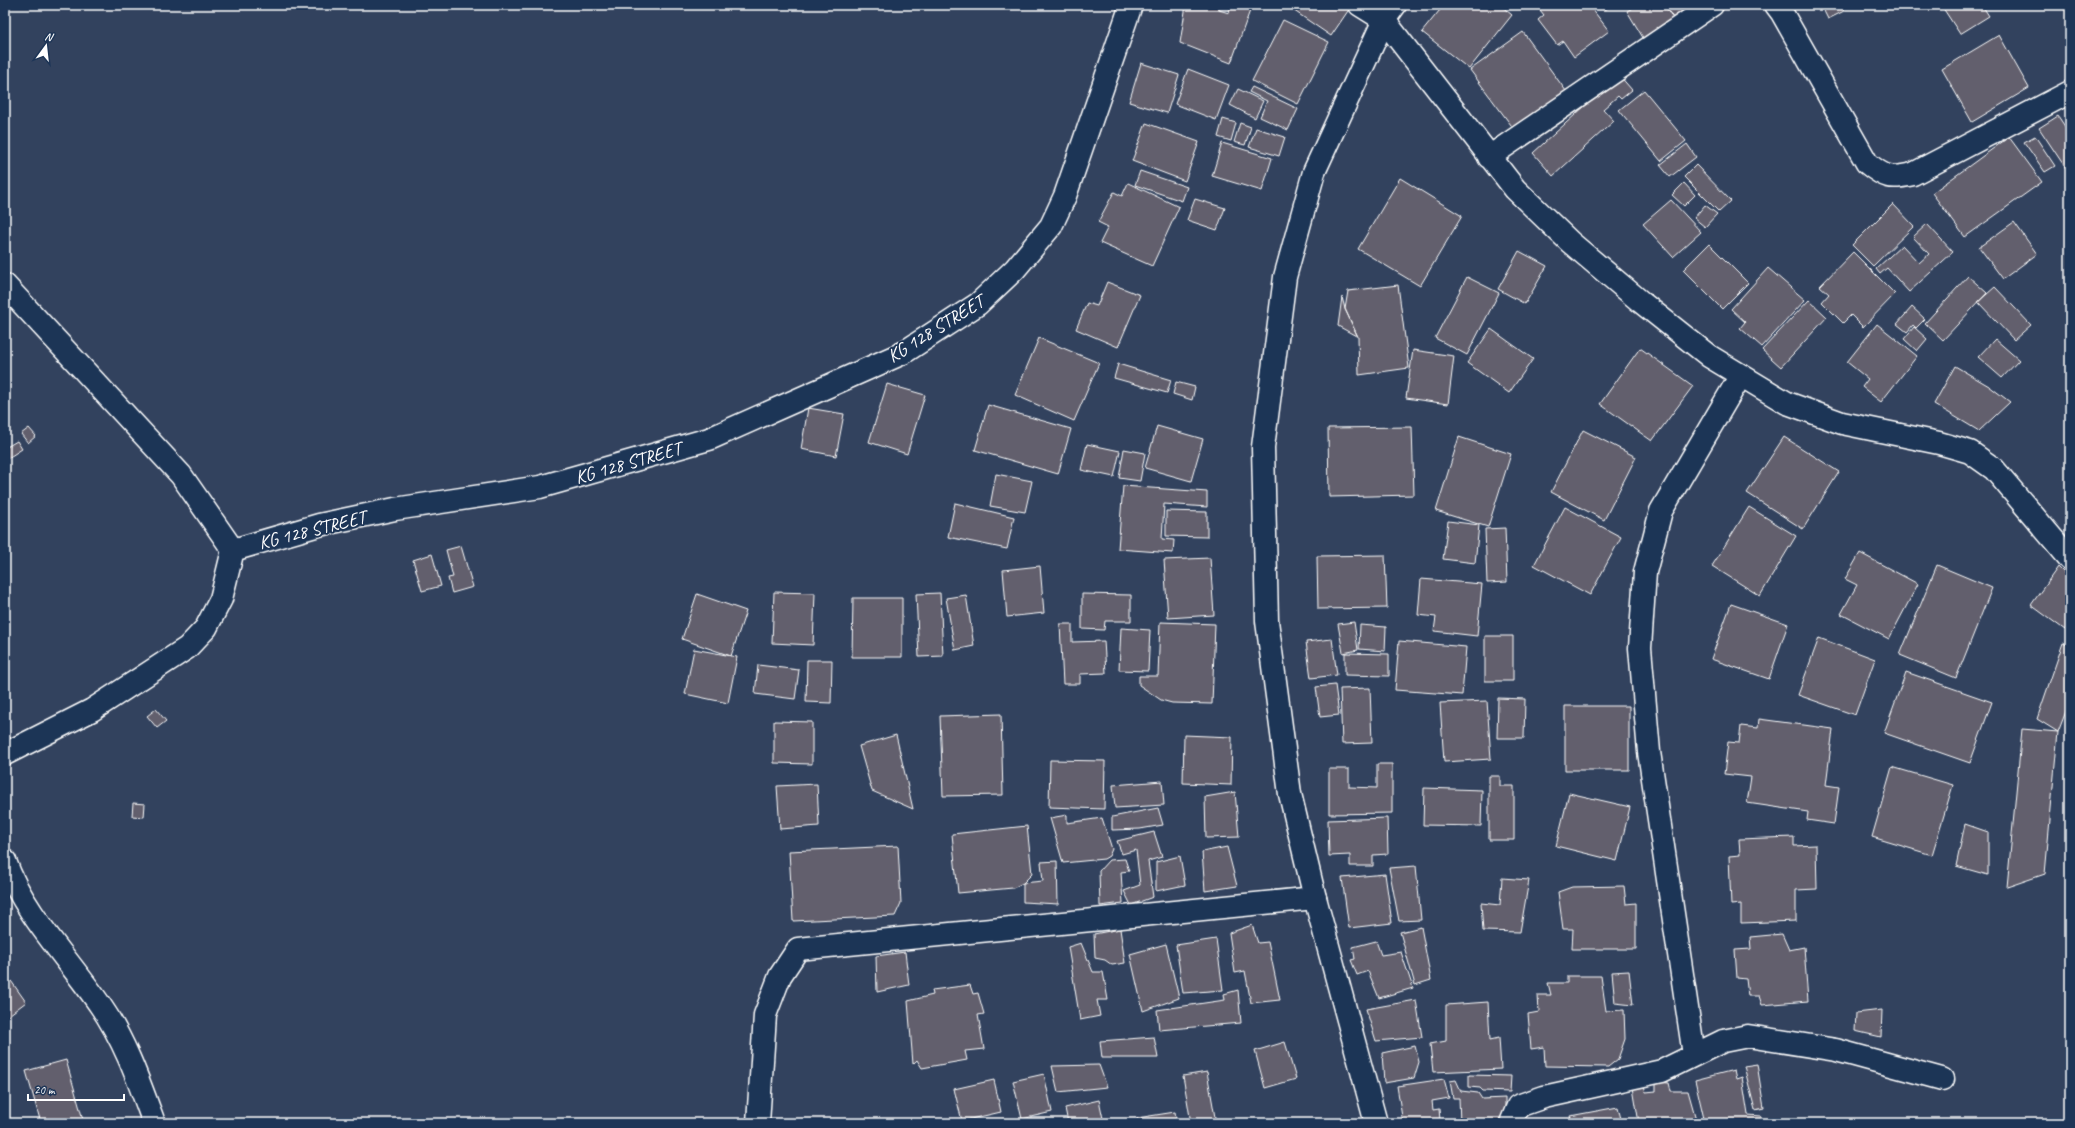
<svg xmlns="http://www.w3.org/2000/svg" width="2075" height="1128" viewBox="0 0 2075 1128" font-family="Caveat,sans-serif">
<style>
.building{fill:#625f6d;stroke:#fff}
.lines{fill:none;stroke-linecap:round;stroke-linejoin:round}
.minor-casing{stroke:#fff;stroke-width:25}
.secondary-casing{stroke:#fff;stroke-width:25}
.minor{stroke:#1d3557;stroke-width:22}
.secondary{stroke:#1d3557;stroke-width:22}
.labels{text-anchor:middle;stroke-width:3.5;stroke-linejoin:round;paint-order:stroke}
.street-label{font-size:19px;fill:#fff;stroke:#1d3557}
</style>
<rect width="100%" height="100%" fill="#32425e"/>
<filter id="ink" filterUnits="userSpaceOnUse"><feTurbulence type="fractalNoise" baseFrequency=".025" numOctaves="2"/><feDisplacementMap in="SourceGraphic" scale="8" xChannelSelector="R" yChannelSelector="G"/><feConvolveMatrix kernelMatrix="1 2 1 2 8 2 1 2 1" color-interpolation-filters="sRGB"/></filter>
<g filter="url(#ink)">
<!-- building -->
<path class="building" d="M1186 5H1220L1219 10 1229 13 1231 5H1252L1231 63 1180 43Z
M1288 5H1352L1331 36 1287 6Z
M1444 5H1500L1512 15 1469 69 1422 32Z
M1536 5H1589L1609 31 1574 57 1563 41 1557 45 1538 20 1544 15Z
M1602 5H1612L1605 10Z
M1638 5H1665L1674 20 1645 41 1627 11Z
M1665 5H1680L1685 13 1674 20Z
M1821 5H1841L1844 11 1828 19Z
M1941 5H1982L1989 16 1960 34Z
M1283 20 1329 42 1298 104 1252 81Z
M1523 32 1566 91 1514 129 1470 70Z
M1999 35 2029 88 1972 122 1942 69Z
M1141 63 1179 75 1167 113 1129 102Z
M1188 69 1229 85 1216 120 1175 104Z
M1619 75 1632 90 1621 99 1618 96 1603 109 1614 121 1553 176 1533 153Z
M1252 87 1298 109 1288 130 1260 117 1267 101 1249 92Z
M1238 89 1263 101 1255 118 1230 105Z
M1644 90 1686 141 1661 161 1619 110Z
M2058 116 2070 134V168L2067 170 2039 128Z
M1223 119 1236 123 1231 141 1218 137Z
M1146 123 1199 142 1185 181 1132 161Z
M1240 123 1251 127 1245 145 1234 142Z
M1256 128 1285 137 1279 156 1249 147Z
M2035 136 2055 166 2045 172 2024 142Z
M2009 137 2042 182 1965 237 1932 193Z
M1222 143 1272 158 1262 191 1212 176Z
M1687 144 1696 157 1670 177 1660 165Z
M1696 165 1731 201 1719 212 1684 177Z
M1140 171 1187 187 1182 201 1135 185Z
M1400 178 1462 216 1420 286 1358 249Z
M1128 183 1179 207 1152 266 1100 243 1108 227 1098 222 1114 192 1122 196Z
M1684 183 1695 195 1684 206 1672 195Z
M1195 199 1225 208 1217 230 1187 220Z
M1671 200 1701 232 1673 257 1643 224Z
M1893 204 1914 226 1873 266 1852 245Z
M1705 205 1717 214 1705 227 1694 218Z
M2014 222 2037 254 2003 279 1979 247Z
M1927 224 1953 252 1909 292 1887 268 1880 274 1876 269 1902 245 1919 263 1929 254 1913 237Z
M1709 244 1748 283 1722 309 1683 270Z
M1519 251 1547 266 1525 304 1498 289Z
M1853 252 1895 294 1863 327 1851 315 1843 323 1822 302 1829 294 1820 286Z
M1768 268 1805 300 1762 347 1740 328 1745 322 1731 309Z
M1968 276 1987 293 1943 340 1925 323Z
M1467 277 1499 293 1467 355 1435 338Z
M1107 282 1140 295 1118 347 1076 329 1087 303 1097 306Z
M1398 285 1409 368 1359 375 1358 337 1345 309 1348 291Z
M1995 287 2031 325 2014 340 1978 302Z
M1342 297 1345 309 1358 337 1338 326Z
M1809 300 1827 317 1781 367 1762 350Z
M1912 307 1925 319 1916 328 1913 325 1907 332 1897 324Z
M1877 324 1917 356 1881 402 1862 387 1868 379 1847 362Z
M1914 327 1927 339 1917 351 1904 339Z
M1491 329 1533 359 1509 393 1467 363Z
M1039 338 1099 363 1074 421 1015 395Z
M1995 339 2019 360 2002 378 1978 357Z
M1640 348 1693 386 1652 441 1600 404Z
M1413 350 1454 356 1448 404 1406 398Z
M1118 364 1171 380 1167 393 1114 378Z
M1955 366 1989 386 2010 402 1979 431 1934 404Z
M1176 382 1195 387 1192 400 1173 394Z
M887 384 925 395 907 454 869 442Z
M988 405 1071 429 1058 474 975 450Z
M808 408 844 414 836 456 801 449Z
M1157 426 1203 439 1191 481 1145 468Z
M1412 427 1414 495 1329 497 1328 428Z
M29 428 36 436 28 443 21 434Z
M1583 430 1636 457 1604 520 1551 492Z
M1459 437 1511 454 1488 527 1436 511Z
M1784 437 1839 472 1803 529 1747 493Z
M17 441 22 449 5 460V448Z
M1087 444 1120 451 1114 477 1081 470Z
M1124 449 1145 453 1140 481 1119 478Z
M996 474 1032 481 1025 512 990 506Z
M1123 486 1207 492V507L1164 504 1162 539 1174 540 1173 553 1118 549Z
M955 503 1014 517 1007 549 948 537Z
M1565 507 1621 537 1590 595 1534 565Z
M1749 507 1796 536 1760 596 1712 566Z
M1166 511 1207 512V537L1166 536Z
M1448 521 1479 525 1475 563 1443 559Z
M1505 528 1507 582 1487 583 1485 529Z
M461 546 473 587 452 593 448 578 453 577 446 550Z
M1860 553 1918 584 1889 639 1841 614 1857 585 1845 579Z
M432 554 441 586 422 591 413 560Z
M1385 555 1387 608 1318 609 1317 556Z
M1210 558 1214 615 1168 618 1164 560Z
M1937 565 1992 588 1956 678 1900 655Z
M1040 566 1044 613 1007 617 1003 570Z
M2058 567 2070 579V622L2065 630 2031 605Z
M1421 579 1482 584 1477 636 1434 631 1436 617 1418 615Z
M774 592 815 593 813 645 772 643Z
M940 593 943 656 919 657 916 594Z
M697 594 746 611 731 656 682 639Z
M1082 594 1131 595V621H1105L1104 630 1082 629Z
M966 595 974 646 955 650 946 598Z
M853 598H902V657H852Z
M1731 604 1788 624 1769 679 1711 659Z
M1160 622 1215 624 1212 704 1172 703 1161 700 1139 685V676H1158Z
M1354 622 1358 650 1343 653 1338 624Z
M1060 624H1072V642L1104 641 1106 673 1080 674V684H1063Z
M1360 625 1386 627 1385 651 1359 649Z
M1121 628 1150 630 1148 671 1119 670Z
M1485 636H1513V681H1485Z
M1819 638 1875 659 1855 715 1798 695Z
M1332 639 1337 675 1311 678 1306 642Z
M1399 641 1466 647 1462 695 1395 690Z
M2063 643 2070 646V701L2058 732 2037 719Z
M694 649 737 657 728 703 685 694Z
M1345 653 1389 654V676L1345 675Z
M807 660H832L831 703 806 702Z
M758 665 799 670 795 699 755 694Z
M1906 672 1992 702 1970 763 1884 733Z
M1335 685 1339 715 1320 717 1316 687Z
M1370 688 1372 743 1342 744 1340 689Z
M1498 698 1525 699 1524 738H1497Z
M1487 701 1491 759 1444 762 1440 703Z
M1565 706H1629V770H1565Z
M156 709 166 721 157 728 147 716Z
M1001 714 1003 795 943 796 940 716Z
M1759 719 1833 729 1826 785 1839 787 1834 824 1807 820 1808 812 1747 803 1751 777 1724 774 1728 742 1739 743 1741 726 1758 728Z
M774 721 812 722V764L774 763Z
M2022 729 2058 732 2045 874 2007 887Z
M896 735 913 809 872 791 859 746Z
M1184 735 1232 737 1231 785 1183 783Z
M1050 760 1105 761 1104 809 1049 807Z
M1377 764H1392V813L1329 814V769H1349V787L1377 788Z
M1892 767 1953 785 1932 855 1872 837Z
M1489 776H1500V786H1514V840H1489Z
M1162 781 1164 805 1115 808 1113 785Z
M817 784 819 826 780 829 777 786Z
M1424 788 1482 790 1481 826 1423 825Z
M1235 792 1239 837 1206 838 1205 797Z
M1569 793 1630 807 1617 861 1556 846Z
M133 803 145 804 144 817 132 816Z
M1158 808 1163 825 1140 829 1112 830V817Z
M1067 815V823L1102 818 1112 849 1109 856 1104 859 1063 863 1050 818Z
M1387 818 1388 854 1373 855V866H1350V855L1329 856 1328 820Z
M1965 824 1988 832V875L1956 866Z
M1027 826 1032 874 1023 883 1013 888 958 893 952 834Z
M1154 832 1162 857 1148 861 1153 897 1131 905 1124 891 1140 885 1136 850 1122 854 1117 841Z
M1794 837V846L1816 845 1817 889 1796 890V921L1741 923V904L1731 905 1729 856 1740 855 1739 839Z
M898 846 901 903 895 916 793 921 789 851Z
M1227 847 1237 886 1205 891 1202 852Z
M1180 856 1185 885 1156 891V862Z
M1125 859 1129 871 1121 872 1123 903 1100 906 1099 871 1109 860Z
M1057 861 1058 904 1023 902V883L1043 881 1041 862Z
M1416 866 1421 920 1399 921 1389 868Z
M1385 874 1392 923 1349 928 1342 878Z
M1502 878 1529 880 1520 932 1483 931 1481 903 1500 905Z
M1624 886 1626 904 1636 903V949H1572L1573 929H1563L1558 892 1572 887Z
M1252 925 1258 943 1268 942 1280 1000 1251 1003 1245 971 1235 973 1229 933Z
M1421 927 1431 980 1415 985 1400 932Z
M1120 929 1125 963 1112 965 1105 960 1095 958 1094 934Z
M1782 934 1789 950 1804 947 1808 1001 1762 1005 1759 996H1748L1746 979 1737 978 1735 950 1751 949 1750 937Z
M1216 939 1223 990 1183 993 1176 945Z
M1376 941 1381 955 1401 952 1413 988 1379 998 1368 971 1357 975 1351 960 1355 959 1353 947Z
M1081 943 1093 972H1103L1108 1000H1097L1100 1016 1080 1020 1068 947Z
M1166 944 1179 998 1143 1011 1130 954Z
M905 952 909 985 877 992 876 956Z
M1629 971 1633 1005 1615 1003 1612 972Z
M1567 976H1601L1606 1011 1624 1010 1625 1039 1618 1059 1608 1067 1545 1066 1544 1047 1531 1049 1528 1014 1539 1012 1538 995H1551L1548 983H1567Z
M9 978 26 1002 5 1018V981Z
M970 985 973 994 978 993 984 1014 978 1015 984 1049 965 1051 967 1060 922 1068 917 1060 913 1064 908 1001 933 995 932 990Z
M1238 990 1241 1023 1159 1030 1157 1010 1225 1000 1224 994Z
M1416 1000 1422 1037 1376 1041 1366 1009Z
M1488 1002 1490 1040 1499 1038 1501 1069 1433 1072 1430 1044 1446 1041V1005Z
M1882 1010 1881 1037 1855 1031 1856 1013Z
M1154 1037 1158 1058H1102L1100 1041Z
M1285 1042 1296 1079 1265 1088 1255 1051Z
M1415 1046 1419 1062 1414 1078 1384 1083 1382 1053Z
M66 1060 84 1123H41L26 1071Z
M1757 1064 1764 1108 1755 1110 1744 1066Z
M1099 1065 1107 1087 1058 1092 1052 1066Z
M1734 1070 1736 1079 1742 1077 1748 1115 1761 1116 1762 1123H1705L1695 1080Z
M1207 1072 1216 1123H1191L1183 1076Z
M1044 1074 1052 1112 1022 1119 1013 1081Z
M1469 1075 1511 1076 1510 1092 1483 1091 1480 1088 1469 1087Z
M1444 1079 1449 1098 1432 1101 1433 1110 1439 1109 1440 1120 1433 1123H1403L1397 1086Z
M994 1080 1001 1112 962 1121 954 1089Z
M1456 1080 1461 1091 1478 1093 1482 1099 1505 1098V1123H1460L1459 1098H1453L1450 1081Z
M1656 1082 1669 1083 1671 1091H1688L1697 1123H1639L1633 1087 1644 1086 1646 1092 1656 1091Z
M1099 1100 1104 1123H1068L1065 1108Z
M1618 1107 1622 1123H1572L1570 1116Z
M1175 1112 1177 1123H1138L1137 1118Z"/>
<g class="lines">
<!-- minor casing -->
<g class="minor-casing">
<path id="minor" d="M1360 5 1384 20 1515 189 1570 242 1641 302 1709 356 1787 403 1842 423 1939 443 1970 452 1994 469 2070 559
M1776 5 1782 13 1867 163C1885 178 1891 179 1913 174L2070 92
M1489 157 1712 5
M5 285 181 475 233 550
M233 550 319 525 395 509 540 487 709 439 903 353 978 304 1015 269 1051 226 1065 196 1131 5
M5 754 92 710 187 648 206 628 221 599 233 550
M5 861C22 911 70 961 100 1005 125 1041 139 1082 154 1123
M1694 1055 1649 752 1640 648 1645 572 1661 511 1741 375
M758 1123 765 1015 780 976 798 949 1315 898
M1511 1123 1518 1106 1544 1097 1662 1071 1723 1041 1748 1036 1836 1050 1942 1079"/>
</g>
<!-- secondary casing -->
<g class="secondary-casing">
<path id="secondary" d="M1376 1123 1315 898 1290 794 1267 621 1263 447 1285 277 1314 172 1384 20 1395 5"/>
</g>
<!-- minor -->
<use href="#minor" class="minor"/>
<!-- secondary -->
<use href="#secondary" class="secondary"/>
</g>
</g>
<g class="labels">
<!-- street labels -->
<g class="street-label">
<text transform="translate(935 328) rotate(-32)" y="7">KG 128 STREET</text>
<text transform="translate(628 462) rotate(-16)" y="7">KG 128 STREET</text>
<text transform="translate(312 529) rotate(-14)" y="7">KG 128 STREET</text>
</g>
</g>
<!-- margin -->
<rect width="2075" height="1128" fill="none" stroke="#1d3557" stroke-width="20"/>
<rect x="10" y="10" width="2055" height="1108" fill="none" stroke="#fff" stroke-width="1.5" filter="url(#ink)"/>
<!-- north arrow -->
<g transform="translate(46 46) rotate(15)" stroke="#1d3557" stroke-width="3" paint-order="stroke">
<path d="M0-3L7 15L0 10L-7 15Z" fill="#ffffff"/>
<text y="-6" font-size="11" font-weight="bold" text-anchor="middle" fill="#ffffff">N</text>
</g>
<!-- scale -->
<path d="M28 1094v6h96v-6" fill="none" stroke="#ffffff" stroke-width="2"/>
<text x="34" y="1094" font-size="12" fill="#ffffff" stroke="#1d3557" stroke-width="3" paint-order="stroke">20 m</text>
</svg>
